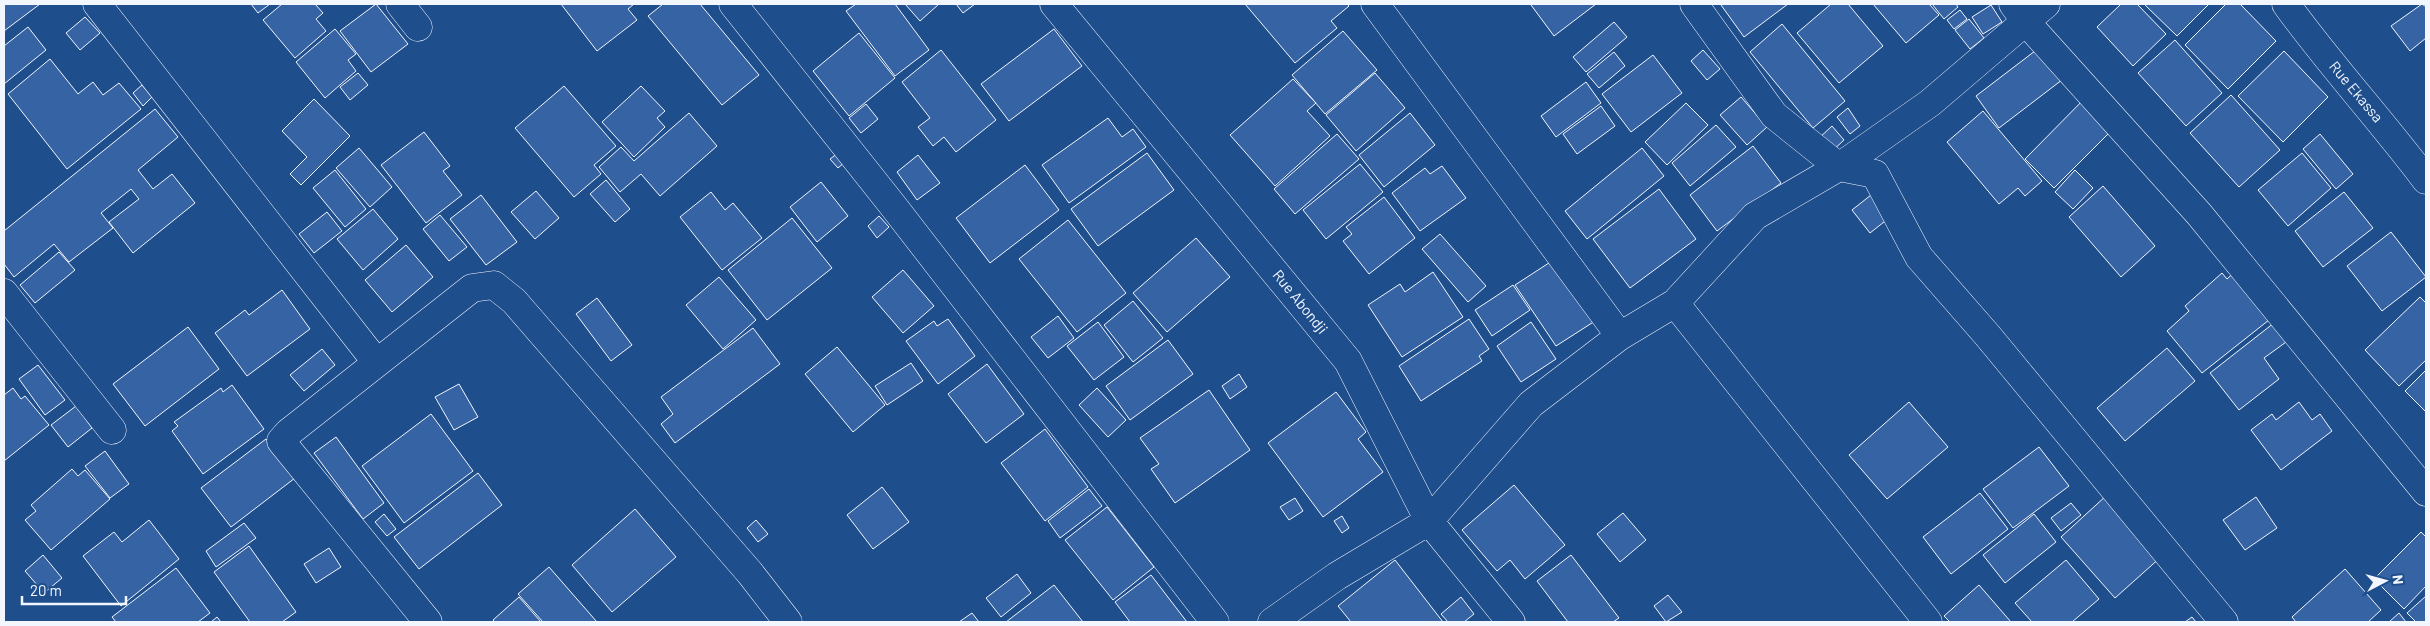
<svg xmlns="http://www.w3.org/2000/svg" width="2430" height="626" viewBox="0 0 2430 626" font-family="Barlow,sans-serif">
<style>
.building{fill:#3563a3;stroke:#f2f6ff}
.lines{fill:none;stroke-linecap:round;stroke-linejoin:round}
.street-casing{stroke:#f2f6ff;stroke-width:29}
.street{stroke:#1f4e8c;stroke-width:28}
.labels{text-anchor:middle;stroke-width:4;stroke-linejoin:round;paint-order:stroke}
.street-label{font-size:15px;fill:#f2f6ff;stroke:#1f4e8c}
</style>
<rect width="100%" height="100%" fill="#1f4e8c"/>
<!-- building -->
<path class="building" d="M4 4H40L4 31Z
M251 4H270L258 13Z
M282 4H315L323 13 316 19 326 31 295 58 263 20Z
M376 4 408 44 371 72 340 31Z
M561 4H634L628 9 637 20 597 51Z
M663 4H700L759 75 722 105 648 16Z
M856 4H895L929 50 895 76 846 11Z
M905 4H939L920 21Z
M956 4H975L963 13Z
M1245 4H1347L1349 6 1331 21 1337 28 1295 63Z
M1533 4H1596L1554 36 1531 5Z
M1723 4H1788L1744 37 1721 5Z
M1831 4H1848L1883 46 1839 83 1797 33Z
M1873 4H1929L1939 15 1906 43Z
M1932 4H1956L1958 7 1944 19Z
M2121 4H2137L2166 34 2133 66 2097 27Z
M2144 4H2209L2177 36Z
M2226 4H2240L2276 41 2228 89 2185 45Z
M2422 4 2426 7V38L2410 51 2391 26Z
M1991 5 2002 22 1983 34 1972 17Z
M1960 10 1967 19 1954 29 1947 20Z
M85 17 100 33 80 50 66 33Z
M1969 19 1984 38 1970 49 1955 30Z
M1614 22 1627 37 1586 72 1573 57Z
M1782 24 1845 101 1813 128 1750 52Z
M28 27 46 50 4 84V46Z
M335 29 356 54 348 60 356 71 325 98 296 62Z
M1054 29 1082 66 1009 121 981 84Z
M1343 31 1377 70 1325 114 1292 75Z
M859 33 895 78 849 116 813 71Z
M2052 38 2075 70 1999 128 1976 96Z
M2175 40 2222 93 2186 126 2138 73Z
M941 50 996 120 956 152 944 137 933 146 918 127 930 118 902 82Z
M1703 50 1720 69 1707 80 1691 61Z
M2284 51 2328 97 2283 142 2238 96Z
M1614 52 1625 66 1599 88 1587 74Z
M1653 55 1682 93 1631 132 1602 94Z
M50 59 78 94 93 82 103 95 119 83 141 109 67 169 8 94Z
M358 73 368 85 350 100 340 87Z
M1375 73 1405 108 1356 151 1326 115Z
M1293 79 1316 103 1307 111 1330 136 1275 186 1230 135Z
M1586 82 1601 103 1556 137 1541 116Z
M142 85 152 97 143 106 133 93Z
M564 86 616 146 594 165 601 174 574 197 515 128Z
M641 86 665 111 657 118 665 127 634 157 602 122Z
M2095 88 2124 118 2054 188 2025 159Z
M2231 95 2280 150 2239 187 2190 133Z
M1741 97 1767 127 1747 145 1720 115Z
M314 99 350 136 301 185 290 174 307 157 282 131Z
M1686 103 1708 125 1667 165 1645 142Z
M866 104 878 119 861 133 849 118Z
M1601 106 1615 126 1577 154 1563 134Z
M1848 108 1860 126 1850 134 1837 117Z
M155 109 178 137 138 170 153 189 172 174 195 203 133 253 109 222 139 199 131 189 101 213 113 228 69 262 54 244 14 277 4 264V231Z
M1983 111 2042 181 2025 196 2018 188 1999 204 1947 142Z
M689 113 717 146 660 196 641 174 620 192 599 167 621 147 634 161Z
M1410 113 1435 145 1384 187 1359 155Z
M1108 118 1122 137 1133 129 1146 147 1069 203 1042 165Z
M1716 125 1736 147 1690 186 1672 163Z
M1832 126 1844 140 1830 153 1818 139Z
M424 132 450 166 443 171 462 195 426 223 381 165Z
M1337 134 1359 159 1295 214 1274 189Z
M2320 134 2353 174 2336 189 2303 149Z
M1753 146 1781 183 1717 231 1690 195Z
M359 148 392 187 370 207 336 168Z
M1642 148 1664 176 1587 239 1565 211Z
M838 153 845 162 838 168 830 159Z
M1147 153 1174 190 1098 246 1071 209Z
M2302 153 2331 188 2288 226 2258 190Z
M918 155 940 183 917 200 897 172Z
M1360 164 1383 192 1326 239 1303 210Z
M1025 165 1059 210 990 263 956 218Z
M1442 166 1466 198 1420 231 1392 193 1425 168 1430 174Z
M335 170 366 209 345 227 313 188Z
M2075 170 2093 188 2073 209 2055 192Z
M606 180 630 209 615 222 590 194Z
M821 182 848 216 817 242 790 207Z
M2103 186 2155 246 2121 277 2069 217Z
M1659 189 1696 239 1630 288 1593 239Z
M536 191 559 218 535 239 511 212Z
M711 192 725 210 733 203 762 238 722 270 680 217Z
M2344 192 2373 228 2323 267 2295 231Z
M481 195 517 242 486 265 450 219Z
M1871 195 1889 218 1870 233 1852 210Z
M1384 197 1415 238 1369 274 1343 241 1352 234 1346 227Z
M373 209 398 239 363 270 337 239Z
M327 212 342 231 314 253 299 234Z
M440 215 467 247 449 261 423 229Z
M879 216 889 227 877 238 868 226Z
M792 218 832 268 767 320 728 270Z
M1068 220 1126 293 1077 332 1019 259Z
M2391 232 2426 277 2382 311 2347 266Z
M1440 234 1486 286 1468 302 1422 249Z
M1196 238 1230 277 1167 332 1133 293Z
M406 245 433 277 392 312 365 280Z
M59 252 75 270 35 303 20 285Z
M1555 259 1595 321 1556 346 1515 285Z
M2239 268 2274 316 2202 373 2167 331 2189 311 2185 306 2222 273 2227 279Z
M903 270 934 306 903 333 872 297Z
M1433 272 1463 317 1402 357 1368 305 1400 284 1405 292Z
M719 277 756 320 723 349 686 305Z
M1513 285 1530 310 1492 336 1475 310Z
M282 290 310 329 247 376 215 333 245 310 249 315Z
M2420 297 2426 303V360L2399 386 2365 350Z
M597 298 632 345 611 361 576 314Z
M1133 301 1163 338 1133 362 1104 325Z
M1058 316 1074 338 1048 358 1031 337Z
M948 319 975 356 938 384 906 341 934 321 937 326Z
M1469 319 1489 349 1479 356 1482 361 1421 401 1399 366Z
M2279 319 2293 337 2264 358 2279 379 2239 410 2210 373Z
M1098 322 1124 357 1094 380 1067 346Z
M1531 322 1556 359 1521 382 1497 346Z
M188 327 219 369 145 426 113 384Z
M753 328 780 364 675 443 661 424 673 414 661 397Z
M1168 340 1193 374 1130 420 1106 386Z
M837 347 885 405 853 432 805 374Z
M2167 348 2195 381 2125 441 2097 408Z
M322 349 335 365 304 391 290 375Z
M911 363 923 381 887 405 875 386Z
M987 364 1024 414 986 443 948 394Z
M38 365 65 400 45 415 19 379Z
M2426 370V412L2405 391Z
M1239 374 1247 387 1230 399 1222 386Z
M459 384 478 417 454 430 435 397Z
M232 385 264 429 203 474 172 431 178 426 174 422 221 388 223 392Z
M13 388 21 399 25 396 49 425 4 461V395Z
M1097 388 1126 420 1108 437 1079 405Z
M1209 390 1250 450 1175 503 1151 469 1159 464 1140 438Z
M1336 392 1366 432 1358 439 1383 472 1323 517 1268 443Z
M1909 402 1948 447 1887 499 1849 455Z
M2299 402 2312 420 2320 414 2332 431 2281 470 2251 430 2272 414 2276 420Z
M76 406 92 428 68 447 51 425Z
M431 414 473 471 404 523 362 466Z
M1045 429 1088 487 1045 521 1001 463Z
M336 437 384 503 363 519 314 453Z
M266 439 295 478 231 527 201 488Z
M2039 447 2069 486 2013 528 1983 489Z
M105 451 129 484 110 498 85 466Z
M72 469 78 476 85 470 110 499 51 550 25 520 36 511 31 505Z
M478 473 502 505 419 569 394 537Z
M1514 485 1565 545 1525 579 1510 560 1497 571 1462 530Z
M882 487 909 522 873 549 847 515Z
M1089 489 1102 506 1060 538 1048 521Z
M1980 493 2008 529 1951 574 1923 537Z
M2107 495 2162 556 2115 598 2061 537Z
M2256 497 2277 528 2245 550 2223 520Z
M1295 498 1303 511 1289 520 1280 507Z
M2071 503 2081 515 2061 531 2051 518Z
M1107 507 1154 567 1113 600 1065 540Z
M635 509 676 557 612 612 572 565Z
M1623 513 1646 540 1620 562 1597 534Z
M384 514 396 529 387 536 375 522Z
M2034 514 2056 542 2005 583 1983 555Z
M1342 516 1349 528 1342 533 1334 521Z
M149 520 179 559 121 606 83 556 114 532 122 542Z
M756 520 768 534 758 542 747 528Z
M244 523 256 538 216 567 206 551Z
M2421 532 2426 537V586L2404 609 2374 579Z
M249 546 296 612 282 622H250L214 572Z
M329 548 341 567 316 583 304 564Z
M43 555 62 578 44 593 25 571Z
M1571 555 1619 618 1613 622H1568L1537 581Z
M1395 560 1443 622H1351L1338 606Z
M2066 560 2099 599 2072 622H2032L2015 603Z
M549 567 597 622H543L518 594Z
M176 568 210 613 198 622H116L112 617Z
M2345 569 2381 610 2368 622H2296L2292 617Z
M1017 574 1031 593 1001 617 986 598Z
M1151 575 1187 622H1130L1115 602Z
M1054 585 1083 622H1006Z
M1979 585 2011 622H1950L1944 616Z
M1668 595 1682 612 1666 622 1654 606Z
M2426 596V622H2416L2407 613Z
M519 597 541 622H495L493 620Z
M1461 597 1474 614 1464 622H1448L1441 614Z
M972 613 979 622H959Z
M2399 613 2406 622H2389Z
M217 617 221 622H211Z
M2192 617 2196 622H2185Z"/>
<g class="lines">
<!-- street casing -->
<g class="street-casing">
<path id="street" d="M97 4 377 363
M400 4 418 27
M733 4 894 207 1215 622
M1054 4 1348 361 1429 521 1511 622
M1375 4 1620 336
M1694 4 1774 115 1839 167 1875 174 1919 257 1988 336 2224 622
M2013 4 2026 22 2199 214 2426 492
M2286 4C2330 65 2381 120 2426 180
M4 293 112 430
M1675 303 1928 622
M428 622 281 441 288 433 472 288 494 285 514 301 750 573 788 622
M1272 622 1337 576 1429 521 1531 404 1620 336 1675 303 1755 216 1839 167 1930 103 2046 4"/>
</g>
<!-- street -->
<use href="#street" class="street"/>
</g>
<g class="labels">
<!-- street labels -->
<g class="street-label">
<text transform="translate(2356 92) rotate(50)" y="5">Rue Ekassa</text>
<text transform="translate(1300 302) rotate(51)" y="5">Rue Abondji</text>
</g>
</g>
<!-- border -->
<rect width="2430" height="626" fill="none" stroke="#f2f6ff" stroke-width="10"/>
<!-- north arrow -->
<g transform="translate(2385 581) rotate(84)" stroke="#1f4e8c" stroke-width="4" paint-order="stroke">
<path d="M0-4L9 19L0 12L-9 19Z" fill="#f2f6ff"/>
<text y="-8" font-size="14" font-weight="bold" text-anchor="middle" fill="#f2f6ff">N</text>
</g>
<!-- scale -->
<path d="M22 596v8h104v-8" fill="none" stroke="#f2f6ff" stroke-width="2.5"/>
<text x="30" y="596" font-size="15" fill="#f2f6ff" stroke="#1f4e8c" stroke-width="4" paint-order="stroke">20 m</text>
</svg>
